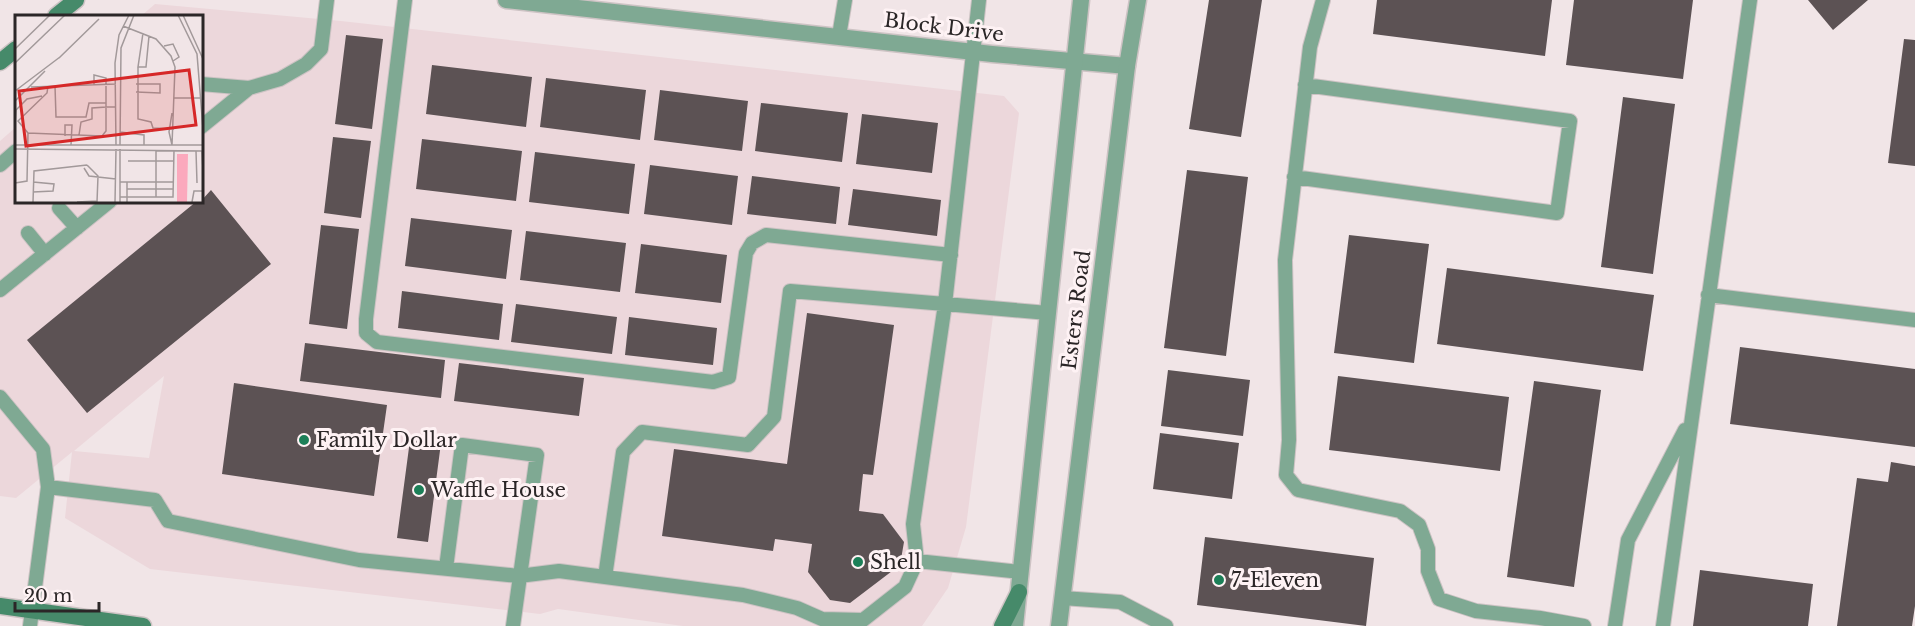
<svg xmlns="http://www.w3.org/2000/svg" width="1915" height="626" viewBox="0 0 1915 626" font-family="'Libre Baskerville',serif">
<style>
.built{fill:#ecd7db;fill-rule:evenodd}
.building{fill:#5c5254}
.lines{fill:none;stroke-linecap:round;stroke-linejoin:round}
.service-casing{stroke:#cdc3c4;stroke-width:16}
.minor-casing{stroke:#cdc3c4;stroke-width:19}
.tertiary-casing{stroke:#cdc3c4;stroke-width:19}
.secondary-casing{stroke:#cdc3c4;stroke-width:19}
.service{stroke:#7fa993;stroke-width:14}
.minor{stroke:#7fa993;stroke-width:16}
.tertiary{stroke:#7fa993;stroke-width:16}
.secondary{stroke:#468a6a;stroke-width:16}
.poi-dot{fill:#1c7f58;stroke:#fef2f4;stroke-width:2}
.labels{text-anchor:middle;stroke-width:6;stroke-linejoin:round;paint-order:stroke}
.street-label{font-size:20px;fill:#2b2627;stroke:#fef2f4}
.poi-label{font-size:20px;fill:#2b2627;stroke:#fef2f4;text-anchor:start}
.inset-road{fill:none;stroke:#a2999a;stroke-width:1.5}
.view{fill:#d62828;fill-opacity:0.15;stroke:#d62828;stroke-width:3}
.inset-edge{fill:none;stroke:#2b2627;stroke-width:3}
</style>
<rect width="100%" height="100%" fill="#f1e5e7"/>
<!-- built -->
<path class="built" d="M155 4 341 21 1004 96 1019 113 966 527 948 588 922 626H683L558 609 540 614 150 569 65 518 72 452 16 498 0 496V141L16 127V201H201V16H141ZM164 376 149 458 74 451Z"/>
<!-- building -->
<path class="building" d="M1209 0H1262L1241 137 1189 129Z
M1377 0H1552L1545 56 1373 34Z
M1574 0H1693L1683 79 1566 65Z
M1808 0H1868L1833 30Z
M346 35 383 39 372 129 335 124Z
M1904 39 1915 40V166L1888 163Z
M432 65 532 77 526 127 426 114Z
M546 78 646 90 640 140 540 127Z
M660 90 748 101 742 151 654 140Z
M1623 97 1675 104 1653 274 1601 267Z
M761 103 848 113 842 162 755 151Z
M862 114 938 123 932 173 856 164Z
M333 137 371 141 361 218 324 213Z
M422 139 522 151 516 201 416 189Z
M535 152 635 164 629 214 529 202Z
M650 165 738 176 732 225 644 214Z
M1187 170 1248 177 1226 356 1164 348Z
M752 176 840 187 836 224 747 214Z
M853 189 941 200 937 236 848 225Z
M211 190 271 264 87 413 27 340 197 201H201Z
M411 218 512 230 506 279 405 266Z
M321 225 359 229 347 329 309 324Z
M526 231 626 243 620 292 520 280Z
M1349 235 1429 244 1414 363 1334 353Z
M641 244 727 255 721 303 635 293Z
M1447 268 1654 295 1643 371 1437 344Z
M402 291 503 304 499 340 398 328Z
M516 304 617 317 612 354 511 342Z
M807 313 894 325 873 475 863 474 859 511 883 514 904 542 900 565 850 603 830 600 808 572 812 544 775 539 773 551 662 536 674 449 787 464Z
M629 317 717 328 713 365 625 355Z
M305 343 445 360 441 398 300 381Z
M1740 347 1915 369V447L1730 424Z
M459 363 584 378 579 416 454 401Z
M1168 370 1250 380 1243 436 1161 426Z
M1338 376 1509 397 1500 471 1329 450Z
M1534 381 1601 390 1574 587 1507 577Z
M234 383 387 405 374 496 222 474Z
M1160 433 1239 443 1232 499 1153 489Z
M410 440 441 443 428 542 397 538Z
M1891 462 1915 466V606L1912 626H1837L1857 478 1888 482Z
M1205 537 1374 558 1366 626 1197 605Z
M1700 570 1813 584 1808 626H1693Z"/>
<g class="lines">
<!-- service casing -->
<g class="service-casing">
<path id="service" d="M405 0 366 319V333L377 342 713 382 729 377 746 253 752 243 766 235 951 255
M1323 0 1310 47 1285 260 1289 440 1286 475 1298 490 1400 511 1419 525 1428 549V571L1439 599 1476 611 1540 618 1584 626
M839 36 845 0
M201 84 249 88
M201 127 249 88 280 79 306 64 321 49 327 0
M0 165 16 151
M1294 177 1557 213 1570 121 1305 85
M59 208 77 228
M28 233 45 254
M0 290 110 201
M1708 295 1915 320
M0 397 43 449 48 487
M917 561 1021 572
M446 568 462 445 537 455 513 626
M605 577 623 452 642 432 748 445 774 417 790 291 945 304 979 0
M1062 598 1120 602 1166 626
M30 626 48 487 155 500 168 521 359 560 519 576 559 571 743 595 797 608 822 619 863 620 905 587 917 561 913 524 945 304 1048 313
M1615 626 1628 540 1685 430
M1663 626 1750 0"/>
</g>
<!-- minor casing -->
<g class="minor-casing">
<path id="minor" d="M506 0 992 54 1127 66"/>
</g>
<!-- tertiary casing -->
<g class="tertiary-casing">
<path id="tertiary" d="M1015 626 1081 0
M1059 626 1127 66 1138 0"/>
</g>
<!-- secondary casing -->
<g class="secondary-casing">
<path id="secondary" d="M56 16 76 0
M0 62 16 49
M0 606 143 626
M1002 626 1019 592"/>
</g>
<!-- service -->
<use href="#service" class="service"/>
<!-- minor -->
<use href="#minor" class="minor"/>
<!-- tertiary -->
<use href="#tertiary" class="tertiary"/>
<!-- secondary -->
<use href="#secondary" class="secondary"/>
</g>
<!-- markers -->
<g class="poi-dot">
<circle cx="304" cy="440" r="6"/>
<circle cx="419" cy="490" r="6"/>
<circle cx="858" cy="562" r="6"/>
<circle cx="1219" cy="580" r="6"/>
</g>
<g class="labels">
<!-- street labels -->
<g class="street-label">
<text transform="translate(944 27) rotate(7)" y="7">Block Drive</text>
<text transform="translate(1076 310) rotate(-83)" y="7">Esters Road</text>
</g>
<!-- poi labels -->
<g class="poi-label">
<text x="316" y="447">Family Dollar</text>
<text x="431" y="497">Waffle House</text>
<text x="870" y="569">Shell</text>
<text x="1231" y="587">7-Eleven</text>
</g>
</g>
<!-- overview -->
<g transform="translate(15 15)">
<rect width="188" height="188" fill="#f1e5e7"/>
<path d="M162 139H173L172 187H162Z" fill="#fba9bd"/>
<path class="inset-road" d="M163 0 182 39 188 114M168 0 188 44M108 11 141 24 156 41 160 52 157 130M128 18 123 52H131L134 21M149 31 158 29 164 42 158 46M0 34 35 0M44 43 84 4M0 48 50 0M123 52V104L136 107 138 113 159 114M121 69H145V78L121 77M40 71 41 102H71L74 88H91M16 72 101 69M0 76 45 42M159 83H185M0 86 30 56M0 109 1 95 12 84 27 81M105 117 129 120V130M13 118 3 106 32 78 33 71M64 120 66 107 77 104V93L91 92V63L79 60V70M50 121V110H57L56 130M0 130H188M101 130 100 48 104 20 114 0M105 130 106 33 119 0M157 130 154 117 157 98M0 134 188 136M105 134V187M181 136 182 168M187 136 188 156M113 146H159M72 150 83 161 82 187M69 153 74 161 101 164M105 167H112V187M112 167H158M0 168 12 166 13 118 87 121 91 116V92H100M112 174H158M18 177 38 176 39 169 18 167M105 182H158L159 135M141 182V135M18 187 19 156 72 150M62 187 82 186M100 187 101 134M177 187 179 176H188"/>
<path class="view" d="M174 55 181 110 11 131 4 76Z"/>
<rect width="188" height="188" class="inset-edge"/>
</g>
<!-- scale -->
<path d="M15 602v9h84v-9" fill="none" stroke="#2b2627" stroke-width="3"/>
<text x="24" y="602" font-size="18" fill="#2b2627" stroke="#fef2f4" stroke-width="4.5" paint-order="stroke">20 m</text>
</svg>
